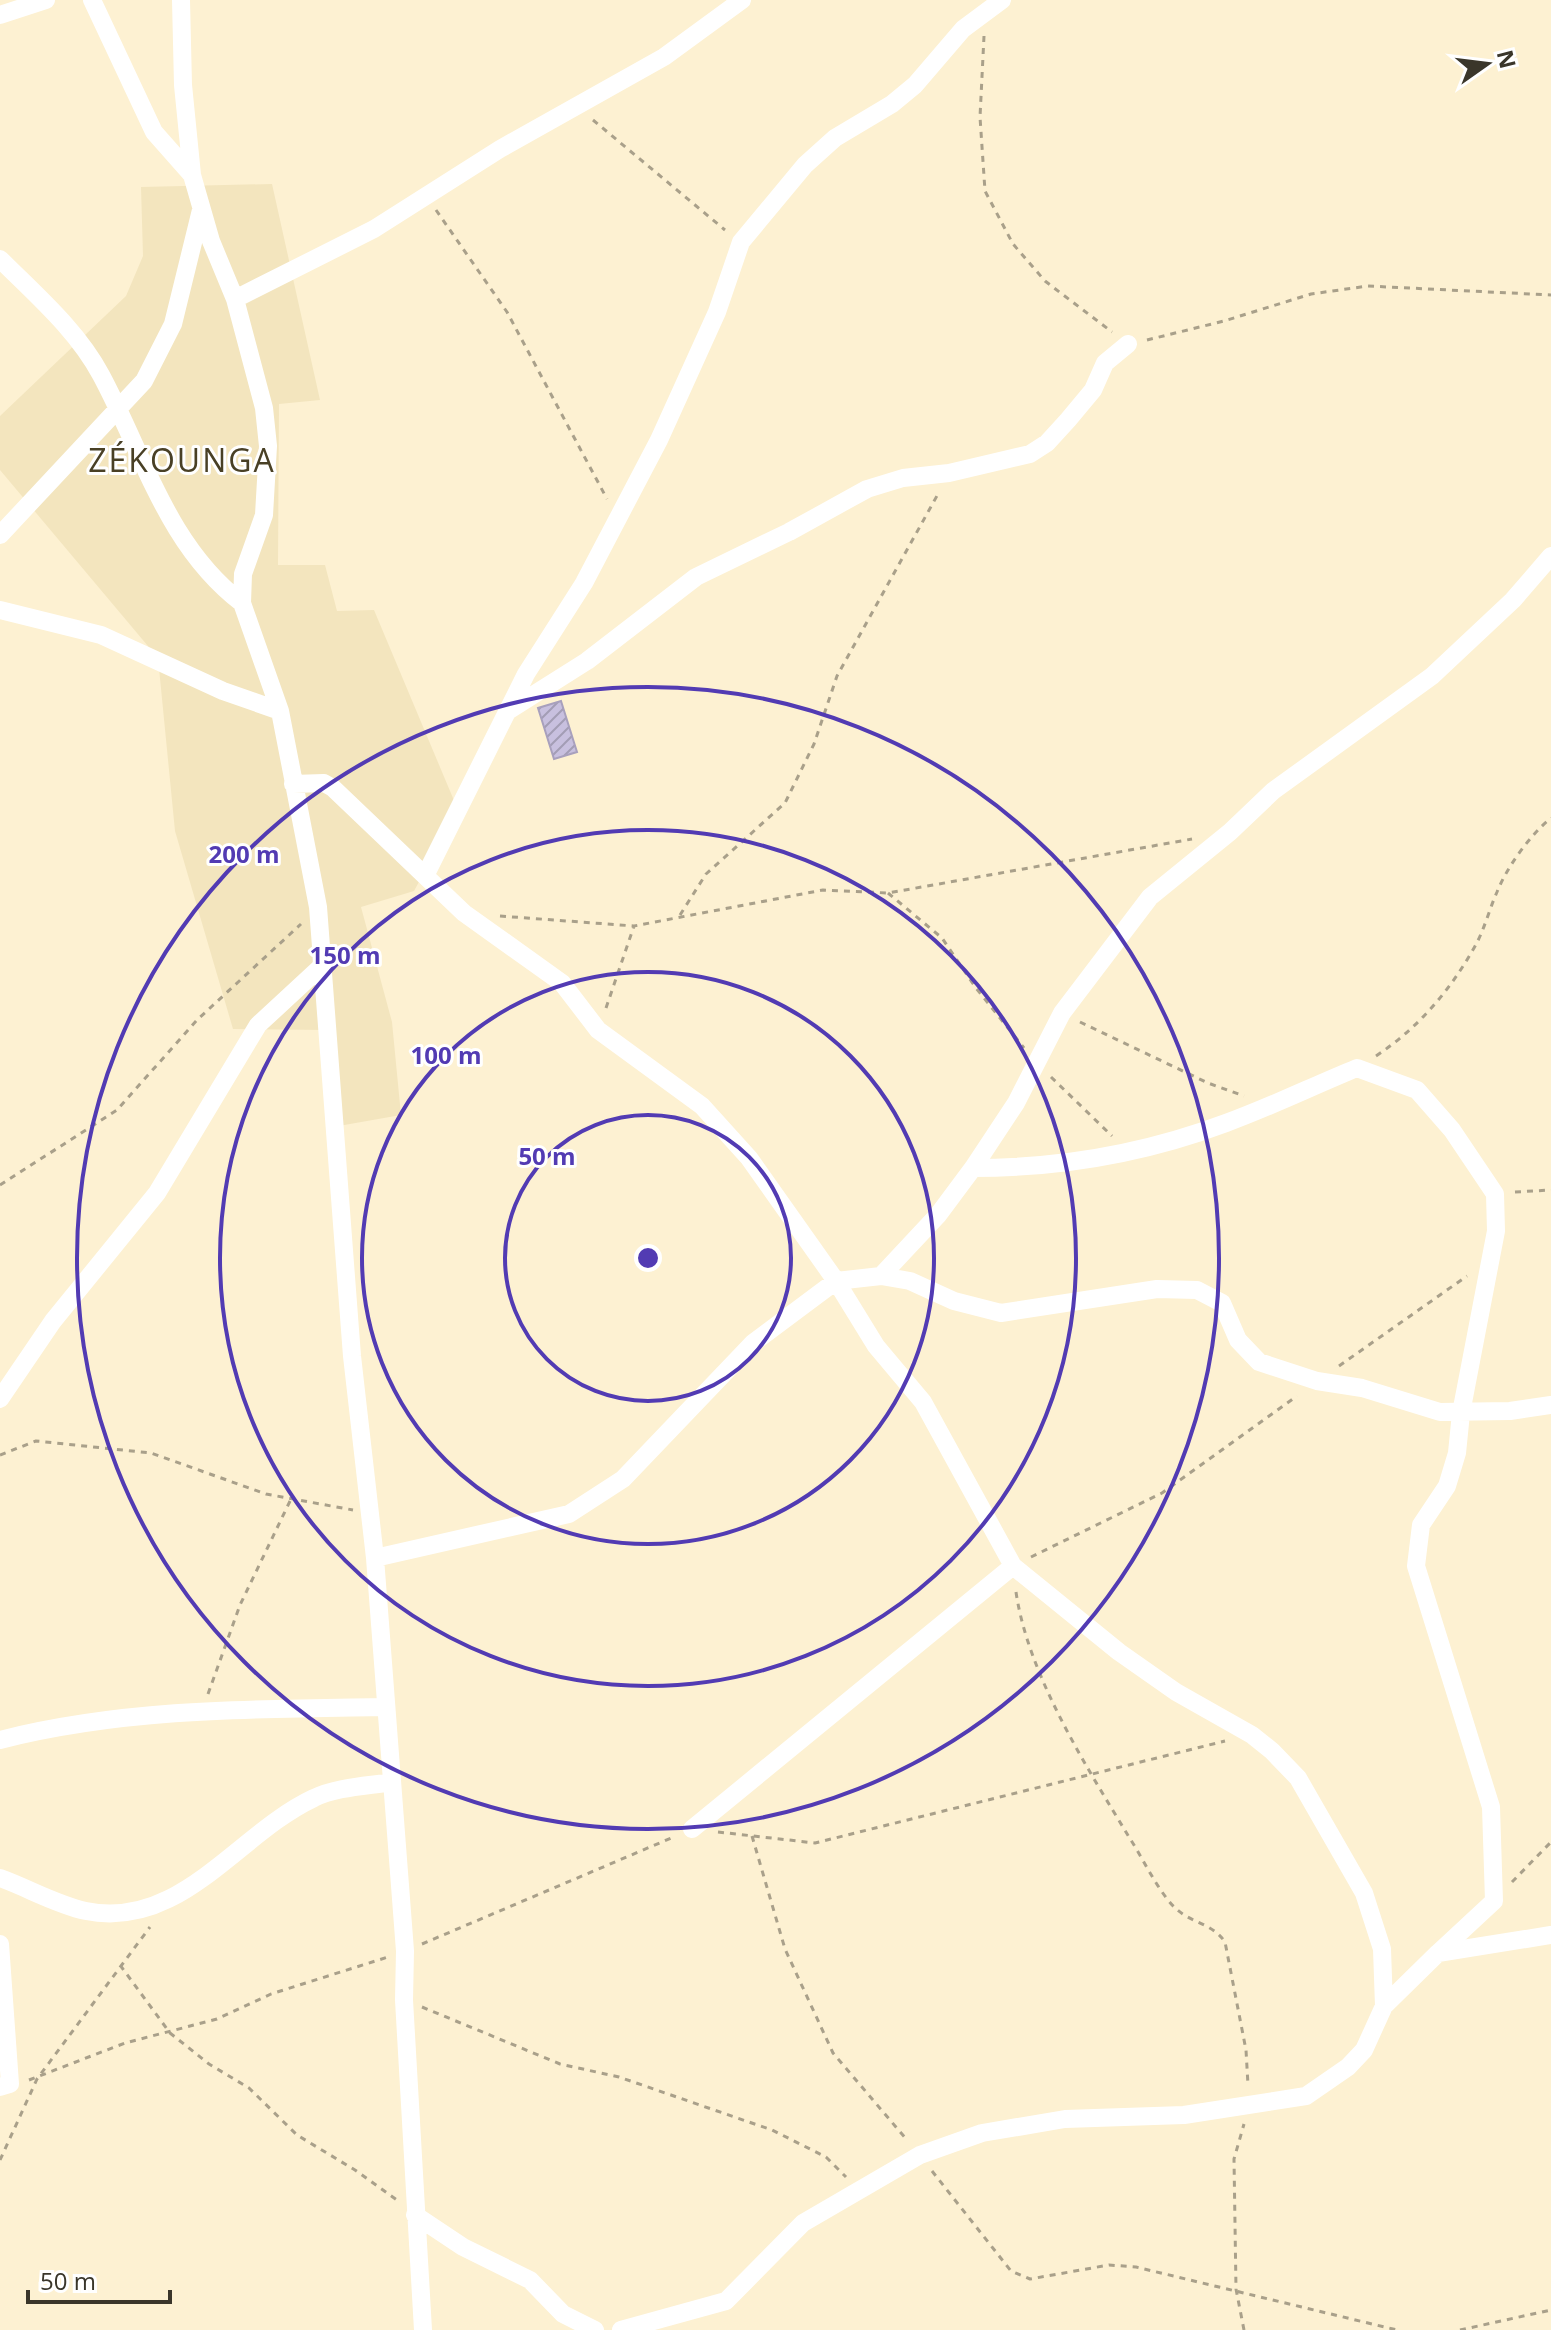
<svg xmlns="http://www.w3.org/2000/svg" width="1551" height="2330" viewBox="0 0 1551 2330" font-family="'Open Sans',sans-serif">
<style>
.built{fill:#f3e5be}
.building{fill:url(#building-hatch);stroke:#a8a0bd;stroke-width:2}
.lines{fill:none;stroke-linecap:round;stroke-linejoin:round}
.path{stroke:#a9a08a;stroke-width:3;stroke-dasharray:6 6;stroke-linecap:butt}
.minor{stroke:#fff;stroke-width:18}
.ring{fill:none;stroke:#523bb3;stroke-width:4}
.labels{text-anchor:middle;stroke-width:6;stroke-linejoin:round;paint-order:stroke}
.quarter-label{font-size:32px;letter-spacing:2px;fill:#494025;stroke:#fff}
.centre{fill:#523bb3;stroke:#fff;stroke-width:4}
.ring-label{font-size:24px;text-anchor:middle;font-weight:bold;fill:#523bb3;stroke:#fff;stroke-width:6;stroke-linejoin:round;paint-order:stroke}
</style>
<defs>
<pattern id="building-hatch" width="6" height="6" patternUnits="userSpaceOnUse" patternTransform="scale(2)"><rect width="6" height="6" fill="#c8c0df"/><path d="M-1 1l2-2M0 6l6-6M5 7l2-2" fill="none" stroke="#a39db5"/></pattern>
</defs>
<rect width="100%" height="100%" fill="#fdf1d2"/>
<!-- built -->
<path class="built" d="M272 184 320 400 279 404 278 565H325L337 611 374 610 458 810 414 891 361 907 392 1022 401 1115 333 1127 327 1030 233 1029 175 831 158 658 0 470V416L126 296 143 256 141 187Z"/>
<!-- building -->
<path class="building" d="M561 701 577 752 554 759 538 708Z"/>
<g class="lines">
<!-- path -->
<path class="path" d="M984 36 980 117 985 191 1013 244 1045 281 1112 332
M593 120 725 230
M436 210 507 312 607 499
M1147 340 1224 321 1311 294 1368 286 1551 295
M888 893 942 938 976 988 1024 1048
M680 915 706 874 785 803 814 744 837 676 938 494
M500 916 634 926
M606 1008 634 926 823 890 888 893 1192 839
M1080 1022 1208 1083 1244 1096
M1376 1056C1418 1028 1449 992 1474 948 1484 931 1489 910 1497 892 1507 867 1530 835 1551 818
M1051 1077 1112 1136
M0 1185 117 1110 197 1020 301 924
M1515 1192 1551 1190
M1339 1366 1467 1276
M0 1455 36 1441 151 1453 266 1494 353 1510
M1031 1557 1162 1493 1297 1396
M1016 1592C1028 1675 1086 1766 1129 1837 1142 1857 1153 1881 1168 1900 1187 1925 1210 1920 1225 1942L1246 2050 1248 2085
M208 1694 240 1605 291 1499
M718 1832 815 1843 1225 1741
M752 1836 785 1949 833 2053 907 2140
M1512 1882 1551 1842
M422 1944 676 1836
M120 1965 170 2033 209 2064 249 2088 297 2135 355 2170 397 2200
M422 2007 560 2064 619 2077 772 2130 826 2157 846 2177
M29 2080 125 2043 217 2019 271 1994 388 1957
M0 2160 37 2079 150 1927
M932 2171 1011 2271 1030 2279 1109 2265 1136 2267 1397 2330
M1244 2330 1236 2289 1234 2159 1244 2124
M1460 2330 1551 2310"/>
<!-- minor -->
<path class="minor" d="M92 0 154 132 192 175
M181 0 183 85 192 175 211 241 235 299 264 408 268 446 264 515 243 574 242 603 280 711 318 907 352 1356 375 1558 405 1951 404 2000 423 2330
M0 15 46 0
M0 259C36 295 77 330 101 375 144 455 167 546 242 603
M235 299 374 229 500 149 664 57 742 0
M0 535 144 381 173 324 201 210
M0 610 101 635 223 691 280 711
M508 711 587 661 696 577 789 532 867 489 903 478 949 473 1030 454 1047 443 1068 420 1093 390 1105 363 1128 344
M293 784 324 783 333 788 464 913 562 983 598 1030 702 1106 749 1158 836 1281 876 1346 923 1402 1013 1566 1119 1652 1176 1692 1252 1735 1272 1751 1298 1778 1364 1893 1382 1949 1384 2006 1364 2050 1348 2067 1306 2096 1184 2115 1065 2119 982 2133 920 2155 803 2223 726 2301 621 2330
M426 874 526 674 584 583 659 440 717 312 741 242 805 165 835 138 892 104 915 85 963 29 1002 0
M973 1168C1058 1168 1146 1153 1226 1123 1270 1107 1313 1086 1357 1068L1417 1090 1452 1130 1495 1194 1496 1231 1461 1413 1457 1453 1447 1486 1421 1525 1416 1566 1491 1807 1494 1901 1438 1953
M881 1276 938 1215 973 1168 1016 1103 1062 1013 1150 897 1230 832 1273 791 1432 676 1513 600 1551 556
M0 1399 53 1321 157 1193 258 1025 325 963
M375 1558 569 1514 623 1479 753 1343 836 1281 881 1276 910 1281 954 1301 1001 1313 1157 1289 1197 1290 1222 1303 1238 1340 1259 1362 1317 1381 1362 1388 1440 1412 1510 1411 1551 1405
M0 1740C125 1708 256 1709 385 1707
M692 1829 1013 1566
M0 1878C28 1888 57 1905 86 1911 181 1930 237 1834 314 1798 336 1787 368 1786 392 1782
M0 1944 10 2084 0 2087
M1384 2006 1438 1953 1551 1935
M415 2215 463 2247 530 2280 563 2314 595 2330"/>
</g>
<!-- distance rings -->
<g class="ring">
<circle cx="648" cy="1258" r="143"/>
<circle cx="648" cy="1258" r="286"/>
<circle cx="648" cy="1258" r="428"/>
<circle cx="648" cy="1258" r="571"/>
</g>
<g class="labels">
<!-- quarter labels -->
<g class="quarter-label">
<text x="182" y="472">ZÉKOUNGA</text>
</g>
</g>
<circle cx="648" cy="1258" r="12" class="centre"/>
<g class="ring-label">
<text x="244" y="863">200 m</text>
<text x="345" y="964">150 m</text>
<text x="446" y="1064">100 m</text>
<text x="547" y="1165">50 m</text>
</g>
<!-- north arrow -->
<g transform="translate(1487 64) rotate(76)" stroke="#ffffff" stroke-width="6" paint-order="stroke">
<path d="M0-6L14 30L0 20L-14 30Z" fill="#3a362a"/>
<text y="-12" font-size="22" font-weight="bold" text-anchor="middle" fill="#3a362a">N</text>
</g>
<!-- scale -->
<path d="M28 2290v12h142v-12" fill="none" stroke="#3a362a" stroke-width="4"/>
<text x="40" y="2290" font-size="24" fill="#3a362a" stroke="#ffffff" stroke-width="6" paint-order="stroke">50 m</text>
</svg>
